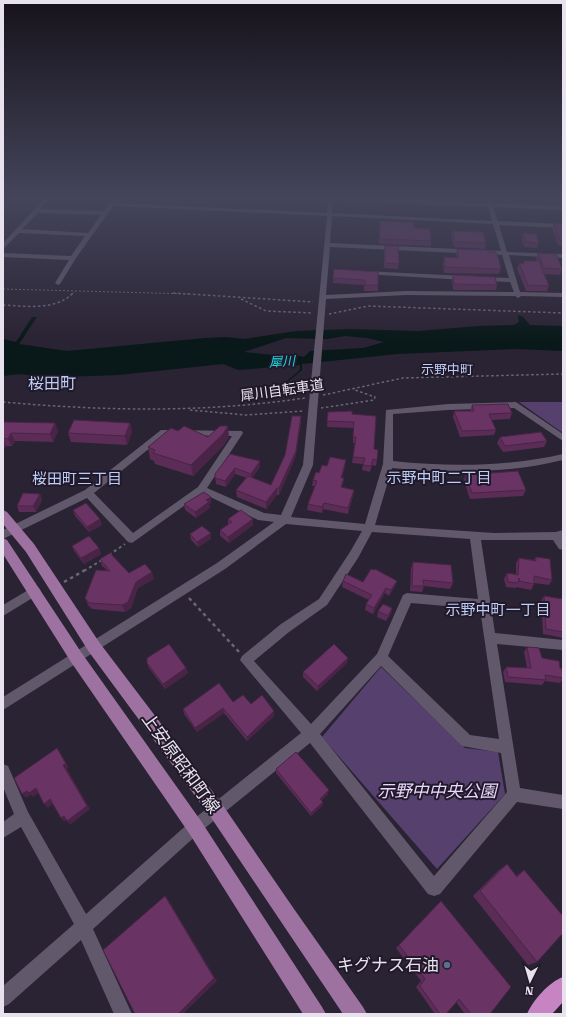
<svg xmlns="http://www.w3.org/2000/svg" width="566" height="1017" viewBox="0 0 566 1017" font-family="'Roboto Serif','Noto Sans JP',serif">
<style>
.green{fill:#56406d}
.water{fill:#091819;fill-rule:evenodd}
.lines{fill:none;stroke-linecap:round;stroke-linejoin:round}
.path-far3{stroke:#6c6674;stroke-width:1;stroke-dasharray:2 2;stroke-linecap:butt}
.path-far2{stroke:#6c6674;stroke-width:1.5;stroke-dasharray:2.5 2.5;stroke-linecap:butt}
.path-far1{stroke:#6c6674;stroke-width:2;stroke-dasharray:3 3;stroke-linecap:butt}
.path{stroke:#6c6674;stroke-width:2.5;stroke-dasharray:3.5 3.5;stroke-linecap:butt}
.minor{fill:#61586b;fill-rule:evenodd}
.major{fill:#9e72a0;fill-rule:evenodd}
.highway{fill:#c684c3;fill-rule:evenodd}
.wall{fill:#5a2c56}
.shaded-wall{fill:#4a2446}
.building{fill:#693364;stroke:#4a2446}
.service-dot{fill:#5c6f8a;stroke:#211929;stroke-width:1.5}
.labels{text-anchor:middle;stroke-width:4;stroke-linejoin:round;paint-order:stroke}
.far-water-label{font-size:13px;font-style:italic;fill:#1dd8e1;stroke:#211929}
.far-quarter-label{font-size:13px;fill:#bccef7;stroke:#211929}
.street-label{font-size:14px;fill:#e7e2ed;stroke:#211929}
.neighbourhood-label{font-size:15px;fill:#bccef7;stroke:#211929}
.quarter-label{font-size:16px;fill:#bccef7;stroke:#211929}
.near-street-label{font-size:17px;fill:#e7e2ed;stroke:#211929}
.near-park-label{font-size:17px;font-style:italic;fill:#e8d7fd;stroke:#211929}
.near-poi-label{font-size:17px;fill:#e7e2ed;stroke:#211929;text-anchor:end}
</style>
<rect width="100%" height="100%" fill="#2a2333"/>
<!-- green -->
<path class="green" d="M519 402H563V433Z
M381 667 465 748 498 752 505 794 437 869 322 737Z"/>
<!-- water -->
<path class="water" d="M518 315 523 317 530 325 563 326V351L515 349 397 354 302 364V370L275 392H274L300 370V365L238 370 223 364 119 375 35 378C26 372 14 375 3 376V339L16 342 32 317H37L19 344 67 351 205 338 226 337 245 339 296 331 350 329 418 331 478 326 514 325 519 322ZM345 336 367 338 384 342 363 348 310 351 304 357 296 355 281 358 274 355 244 352 286 338 327 339Z"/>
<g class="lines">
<!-- path-far3 -->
<path class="path-far3" d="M3 289 190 294
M72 294 75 291"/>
<!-- path-far2 -->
<path class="path-far2" d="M173 293 313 302
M241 299 266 311 313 313
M3 305C24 306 56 311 73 293
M329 314 368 306 563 313
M323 395 403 378 563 374
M3 402C104 411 204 413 305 398
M321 408 374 400 375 397 355 390
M190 410 246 415 303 411"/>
<!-- path-far1 -->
<path class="path-far1" d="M109 555 125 544
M84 571 102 560"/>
<!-- path -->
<path class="path" d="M64 582 85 570
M189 598 240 653"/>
<!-- minor -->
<path class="minor" d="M3 198H8L3 203Z
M45 198H50L40 209 104 211 113 198H118L115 203 327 213 328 200 319 198H367L487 203 485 198H491L492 203 563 206V210L493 207 498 221 563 224V228L499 225 507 252 563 254V258L509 255 520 292 563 293V297L521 296 518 298 515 296 406 295 326 299 313 465 291 517 365 524 383 464 386 410 448 404 516 402 563 434V441L514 408 448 410 393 414V461C450 467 506 467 563 454V460C506 474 450 473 392 468L375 525 494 533 556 532 563 530V550L559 549 553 540H481L495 633 563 640V650L497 644 520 788 563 795V809L517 802 440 894 434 896 428 894 310 743 200 832 93 929 132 1014H114L81 940 9 1004 3 1007V986L74 924 21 827 3 838V822L14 814 3 787V764L8 766 28 812 86 914 190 822 301 733 240 660 242 656 281 624 319 599 350 552 362 531 286 524 225 569 3 710V697L217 563 274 522 258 520 202 493 132 543 128 542 87 498 3 539V530L85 490 161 430 242 431 243 433 207 488 264 513 281 515 303 465 327 216 113 206 76 258 60 284 58 285 55 283 69 260 3 257V253L71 256 85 236 19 233 3 249V243ZM333 200 488 207 492 221 332 213ZM38 213 101 215 88 233 22 229ZM332 216 493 224 501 251 330 243ZM330 247 502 255 509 278 483 277 480 279 483 281 510 282 514 292 406 291 326 295ZM166 435 232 436 198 487 133 533 94 493ZM372 532 470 539 478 599 407 593 403 595 377 654 311 724 254 661 289 632 327 605 358 558ZM411 603 480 609 499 739 470 735 388 656ZM381 666 462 746 501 753 507 792 434 876 320 734Z
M365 271 465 276 468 278 465 280 363 274 362 273Z
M35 586 39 588 41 591 39 594 3 616V605Z"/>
<!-- major -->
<path class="major" d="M3 510 7 512 34 544 99 642 222 804 294 909 363 1007 367 1014H343L210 816 89 652 26 552 3 524Z
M3 538 7 540 81 652 201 821 322 1007 326 1014H303L189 833 71 662 3 554Z"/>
<!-- highway -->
<path class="highway" d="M563 977V1002L552 1014H527C533 1000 549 982 563 977Z"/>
</g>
<!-- wall -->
<path class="wall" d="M380 221 414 228 431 241V246L379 244V226Z
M554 224H563V246L558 245 552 229Z
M453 231 486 243 485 249 454 247 451 236Z
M523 233 539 243 537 248 524 247 522 239Z
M385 246 399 264 398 269 384 268V251Z
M457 249 489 252 501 269 499 274 444 273 443 263 444 257 457 258 456 254Z
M538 253 562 269 560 275 544 274 549 286 547 291H526L517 269 519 263H523V261H537L536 258Z
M334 269 378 272V291H364V285L333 283Z
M453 275 497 285 496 290H453L452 281Z
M472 405 512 413 510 419 492 420 496 430 494 435 460 437 453 417 454 411H470Z
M328 412 352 414 374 449 377 460 376 466 372 465 370 472 362 470 363 464 352 463 355 443H353V428L327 427Z
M3 422 55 423 58 431 53 442 15 441 12 446H6L3 449Z
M130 423 132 432 127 445 71 442 68 433Z
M301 423 295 458 279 495H277L266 509 237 497 236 490 247 478 235 474 226 487 216 484 215 474 260 461V467L252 478 271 485Z
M178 431 208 437H229L224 445 193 476 155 464 154 461 150 459 148 447Z
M500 437 547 441 544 447 503 452 497 443Z
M327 466H345L342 478H344L342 487 354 490 353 496 348 514 323 509 322 513 307 510 308 504 315 486H312L313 480Z
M465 475 526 490 523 496 470 499 464 481Z
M40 494 42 500 36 512H19L17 506Z
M211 503 209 504 210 508 196 518 185 510 184 504Z
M73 510 102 525 89 532 75 516Z
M228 519H253V525L229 543 220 536V530L228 524Z
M190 534 211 539 198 547 191 540Z
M72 546 99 548 101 554 84 564 74 551Z
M536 557 552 580 549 585 534 583V584L531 590 516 587V588L506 587 504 579 507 573 516 574V563L519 558 534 560Z
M100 559 129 573 154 579 138 588 131 608 125 612 92 609 88 605 85 598 107 570 102 566Z
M413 562 453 583 450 589 424 586 422 592 410 591 411 568Z
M343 581 363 582 397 581 395 586 389 596 385 593 373 614 365 610 366 604 369 600 342 587Z
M544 596 563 599V638L543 634 541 601Z
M392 608 391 614 386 621 377 617 378 611Z
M527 647 542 658 560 668 563 673V679L560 683 545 681 542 685 505 682 503 672 506 667 527 668 524 652Z
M147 663 186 668 188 673 165 689 149 668Z
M347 663 317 691 303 677V672Z
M233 702 251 704 274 716 247 741 224 713 197 732 184 714 183 709Z
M276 769 328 794 321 801 323 802 322 806 311 816 276 773Z
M507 864 516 876 524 870 537 962 528 965 473 896 499 870Z
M441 901 490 1014H465L456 1002 446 1014H435L416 987 421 981 396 948Z"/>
<!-- shaded-wall -->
<path class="shaded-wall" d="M301 416V423L295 458 279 495V488Z
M55 423 58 431 53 442 50 434Z
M130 423 132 432 127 445 125 436Z
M228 426 229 437 224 445 193 476 191 465Z
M11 433 15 441 12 446 8 439Z
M3 439 6 446 3 449Z
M346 460 345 466 340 484 341 478Z
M260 461V467L252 479 251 474Z
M235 468V474L226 487 225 481Z
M344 478 343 484 340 493 341 487Z
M277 488V495L266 509V502Z
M354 490 353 496 348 514V508Z
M40 494 42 500 36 512 33 506Z
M211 497V503L209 504 210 508 196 518 195 512 206 500Z
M324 503 323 509 322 513V507Z
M100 519 102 525 89 532 87 527Z
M253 519V525L229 543 228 537Z
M211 533V539L198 547 197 542Z
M99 548 101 554 84 564 81 558Z
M152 572 154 579 138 588 131 608 125 612 122 605 136 582Z
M397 581 395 586 389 596 391 590Z
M386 588 385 593 373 614 374 608Z
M392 608 391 614 386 621 388 616Z
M348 658 347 663 317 691 318 686Z
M186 668 188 673 165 689 163 684Z
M223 708 224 713 197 732 195 728Z
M274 711V716L247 741V737Z
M57 748 60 752 69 768 67 769 90 809 70 825 67 821 63 765Z
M36 788 40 792 33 797 31 795 26 798 22 794 27 791Z
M329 790 328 794 319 802 320 799Z
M50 799 54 803 48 808 44 804Z
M323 802 322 806 311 816V813Z
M64 816 67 819 64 822 61 818Z
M165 896 169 901 217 981 183 1014H178Z"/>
<!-- building -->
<path class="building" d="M380 221 414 222V228L430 229 431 241 380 239Z
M554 224H563V240H560Z
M453 231 483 232 486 243 455 242Z
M523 233 536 234 539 243 526 242Z
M385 246H398L399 264 385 263Z
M457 249 488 250 489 252H495L498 256 501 269 445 267 444 257 459 258Z
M538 253 556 254 562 269 544 268Z
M523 261H539L549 286 528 285 519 263 524 264Z
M334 269 378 272V285H365V280L333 278Z
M453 275 495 277 497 285 454 284Z
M508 404 512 413 489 414 496 430 462 431 454 411H474L472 405Z
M352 411V414L376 416 374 449 378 450 377 460 373 459 371 466 363 465 365 458 353 457 356 437H353L354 422 327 421 328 412Z
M292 416H301L296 451 279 488H277L266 502 236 490 248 476 271 485 285 455Z
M74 420 130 423 125 436 68 433Z
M3 422 55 423 50 434 11 433 8 439 3 438Z
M184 426 208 437 220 426H228L223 434 191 465 153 453 155 450 148 447 171 428 178 431Z
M541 432 547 441 505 446 500 437Z
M230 454 260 461 251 474 235 468 225 481 215 478V474Z
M330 457 346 460 341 478H344L341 487 354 490 348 508 324 503 322 507 308 504 317 481 313 480 316 472 319 473 322 465 327 466Z
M518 471 526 490 472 493 465 475Z
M204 492 211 497 206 500 209 502 195 512 184 504Z
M23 493 40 494 33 506H17Z
M86 503 100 519 87 527 73 510Z
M241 510 253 519 228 537 220 530 232 522 228 519Z
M202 526 211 533 197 542 190 534Z
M89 536 99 548 81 558 72 546Z
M110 553 129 573 145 564 152 572 136 582 128 602 122 605 89 603 85 598 96 570 110 571 100 559Z
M536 557 550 559 552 580 534 576V584L519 581V578L518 583 508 582 507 573 518 575 519 558 536 561Z
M413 562 451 565 453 583 423 580 424 586H412Z
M371 569 374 570 375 569 397 581 391 590 386 588 374 608 366 604 372 595 343 581 346 574 363 582Z
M544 596 563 599V632L546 629Z
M383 604 392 608 388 616 378 611Z
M169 644 186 668 163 684 147 663V658Z
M334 644 348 658 318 686 303 672Z
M527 647 539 648 542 658 559 661 560 668 562 669 563 678 545 675 546 680 508 677 506 667 531 668Z
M219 683 233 702 243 695 251 704 262 695 274 711 247 737 223 708 195 728 183 709Z
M57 748 66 764 63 765 87 806 67 821 64 816 61 818 50 799 44 804 36 788 29 793 27 791 22 794 14 778Z
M296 752 329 790 320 799 323 802 311 813 276 769Z
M507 864 517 877 524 870 563 916V933L537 962 480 891Z
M165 896 214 978 178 1014H135L103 950Z
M441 901 511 987 490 1014H471L459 999 446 1014H440L420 986 425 979 399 945Z"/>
<!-- sky -->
<linearGradient id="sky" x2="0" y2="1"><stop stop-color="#17131c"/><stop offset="0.58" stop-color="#44455b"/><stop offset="1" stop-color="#44455b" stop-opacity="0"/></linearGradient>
<rect width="566" height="341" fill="url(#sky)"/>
<!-- markers -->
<circle class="service-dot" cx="447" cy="965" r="4"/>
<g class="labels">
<!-- far-water labels -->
<g class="far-water-label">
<text transform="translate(282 361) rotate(-3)" y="5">犀川</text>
</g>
<!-- far-quarter labels -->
<g class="far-quarter-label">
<text x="447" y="374">示野中町</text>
</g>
<!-- street labels -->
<g class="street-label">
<text transform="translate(282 390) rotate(-8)" y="5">犀川自転車道</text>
</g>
<!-- neighbourhood labels -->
<g class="neighbourhood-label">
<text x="439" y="483">示野中町二丁目</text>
<text x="77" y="484">桜田町三丁目</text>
<text x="498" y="615">示野中町一丁目</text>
</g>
<!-- quarter labels -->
<g class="quarter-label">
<text x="52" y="389">桜田町</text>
</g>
<!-- near-street labels -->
<g class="near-street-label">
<text transform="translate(181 763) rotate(54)" y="6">上安原昭和町線</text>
</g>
<!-- near-park labels -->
<g class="near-park-label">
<text x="437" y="797">示野中中央公園</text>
</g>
<!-- near-poi labels -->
<g class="near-poi-label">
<text x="439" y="971">キグナス石油</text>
</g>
</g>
<!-- border -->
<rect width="566" height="1017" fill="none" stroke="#e7e2ed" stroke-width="8"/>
<!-- north arrow -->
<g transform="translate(530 981) rotate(185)" stroke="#211929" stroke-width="3" paint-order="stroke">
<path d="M0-3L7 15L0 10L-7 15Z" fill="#e7e2ed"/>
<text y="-6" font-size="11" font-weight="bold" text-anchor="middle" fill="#e7e2ed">N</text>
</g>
</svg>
